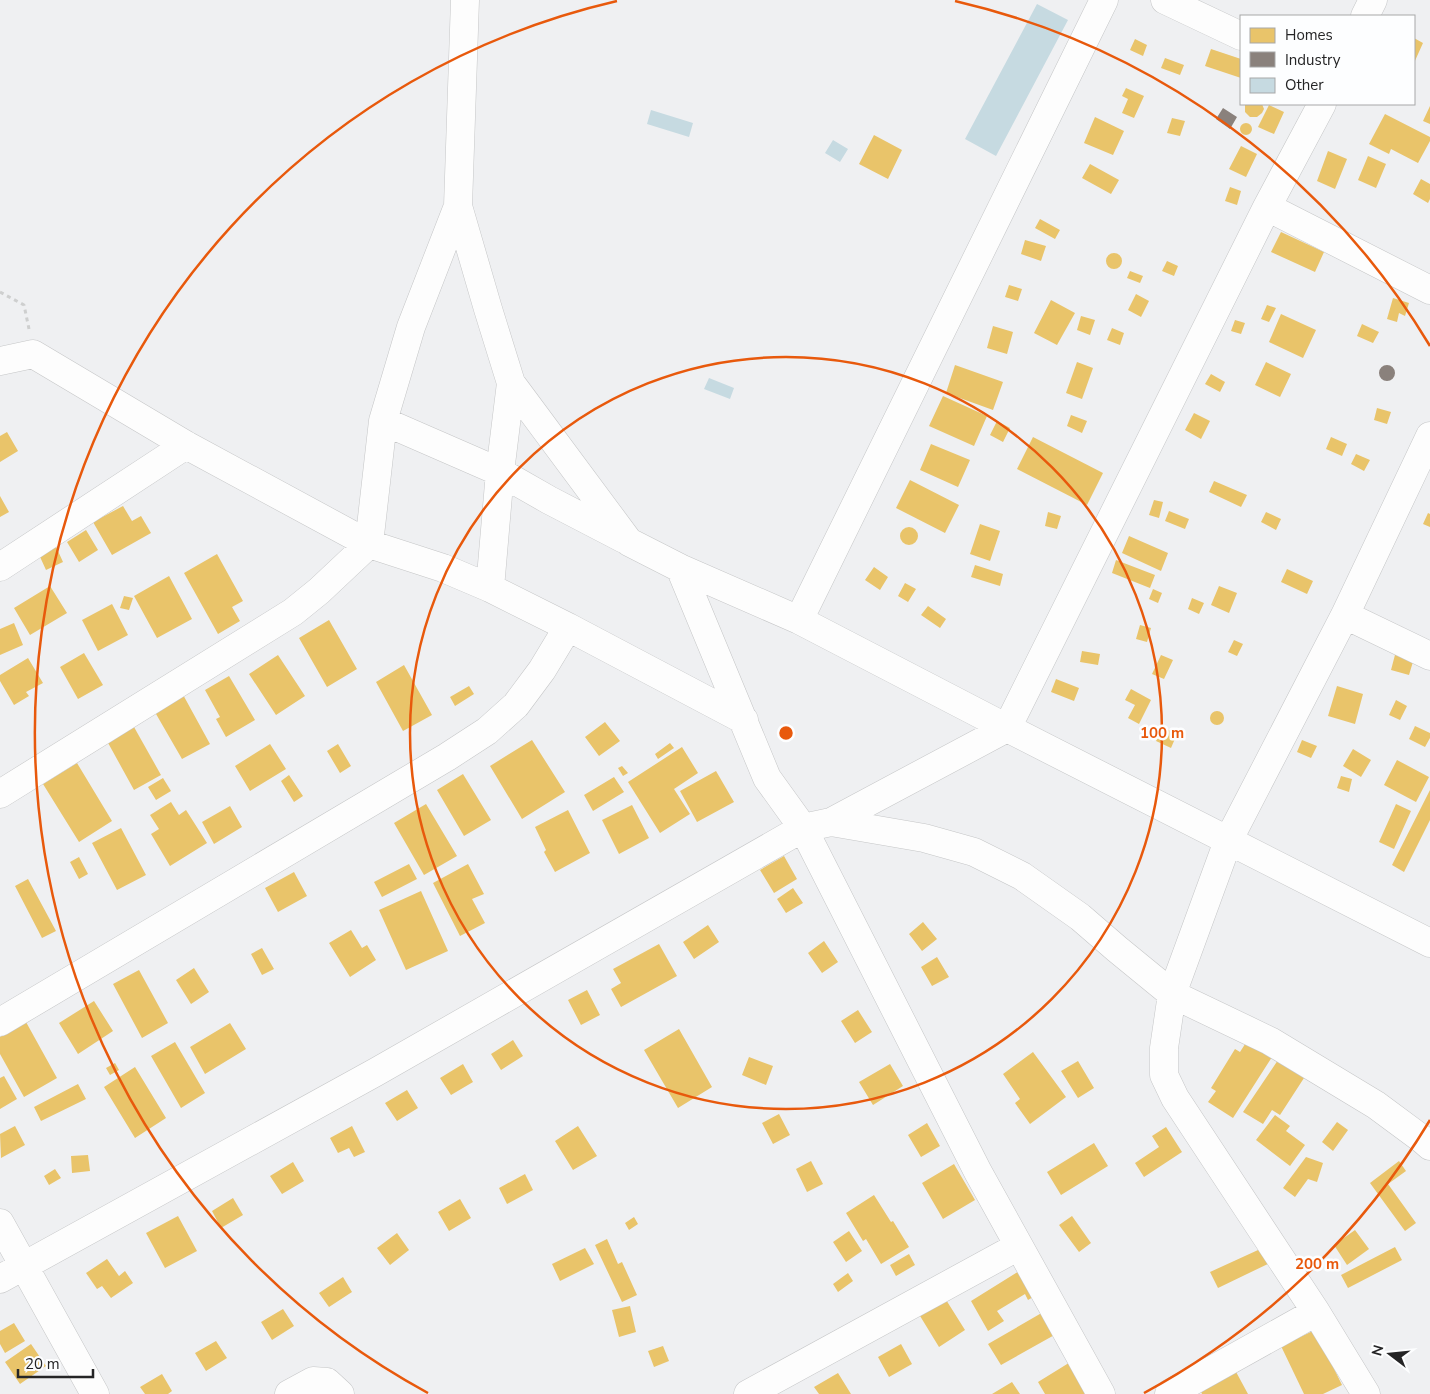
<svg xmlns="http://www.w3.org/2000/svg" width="1430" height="1394" viewBox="0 0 1430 1394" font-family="'Nunito Sans',sans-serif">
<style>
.homes{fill:#e9c46a}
.industry{fill:#8a817c}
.building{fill:#c6dae1}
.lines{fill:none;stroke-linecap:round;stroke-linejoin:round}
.minor-casing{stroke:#c5c6c7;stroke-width:29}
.path{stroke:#cecfcf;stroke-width:3;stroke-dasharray:4 4;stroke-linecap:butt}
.minor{stroke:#fdfdfd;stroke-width:28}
.ring{fill:none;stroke:#e8590c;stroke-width:2.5}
.centre{fill:#e8590c;stroke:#fdfeff;stroke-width:2.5}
.ring-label{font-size:15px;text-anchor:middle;font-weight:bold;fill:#e8590c;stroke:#fdfeff;stroke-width:5;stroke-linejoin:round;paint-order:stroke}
</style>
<rect width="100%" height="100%" fill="#eff0f2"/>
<!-- homes -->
<path class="homes" d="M1414 38 1423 43 1414 63Z
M1135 39 1147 45 1143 56 1130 50Z
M1211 49 1241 59V78L1205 66Z
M1165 58 1184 65 1180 75 1161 68Z
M1126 88 1144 96 1134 118 1122 113 1128 99 1122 96Z
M1245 104H1262L1264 109 1262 113 1257 117H1250L1245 112Z
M1269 105 1284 112 1274 134 1258 127Z
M1430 106V124L1423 121Z
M1385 114 1430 137V141L1418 163 1391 149 1389 154 1369 144Z
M1095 117 1124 131 1113 155 1084 143Z
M1172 118 1185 121 1180 136 1167 133Z
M1240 129a6 6 0 1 1 12 0a6 6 0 1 1-12 0Z
M874 135 902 150 888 179 859 164Z
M1241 146 1257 154 1246 177 1229 169Z
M1328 151 1347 159 1335 189 1317 181Z
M1368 156 1386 164 1376 188 1358 180Z
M1090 164 1119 180 1111 194 1082 178Z
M1421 179 1430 184V199L1428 203 1413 194Z
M1230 187 1241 191 1237 205 1225 201Z
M1040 219 1060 230 1055 239 1035 228Z
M1281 232 1324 252 1315 272 1271 252Z
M1025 240 1046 246 1041 261 1021 254Z
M1106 261a8 8 0 1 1 16 0a8 8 0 1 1-16 0Z
M1167 261 1178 266 1174 276 1162 271Z
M1130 271 1143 276 1140 283 1127 278Z
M1009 285 1022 289 1018 301 1005 297Z
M1136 294 1149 301 1141 317 1128 310Z
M1393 298 1409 303 1405 316 1399 313 1397 322 1387 319Z
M1051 300 1075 313 1057 345 1034 333Z
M1267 305 1276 308 1269 322 1261 319Z
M1281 314 1316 330 1303 358 1269 342Z
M1081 316 1095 320 1090 335 1077 330Z
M1235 320 1245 323 1241 334 1231 331Z
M1362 324 1379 332 1373 343 1357 336Z
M993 326 1013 332 1007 354 987 348Z
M1112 328 1124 333 1120 345 1107 340Z
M1077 362 1093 368 1082 399 1066 393Z
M1266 362 1291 374 1280 397 1255 385Z
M955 365 1003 382 993 410 946 393Z
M1211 374 1225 382 1220 392 1205 384Z
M943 396 987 416 974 446 929 426Z
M1377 408 1391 412 1387 424 1374 420Z
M1194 413 1210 421 1201 439 1185 430Z
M1071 415 1087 421 1082 433 1067 426Z
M997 421 1010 428 1003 442 990 435Z
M7 432 18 451 0 462V436Z
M1033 437 1103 473 1087 505 1017 469Z
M1331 437 1347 444 1342 456 1326 449Z
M931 444 970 460 958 487 920 470Z
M1356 454 1370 460 1364 471 1351 464Z
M910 480 959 505 945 533 896 508Z
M1214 481 1247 495 1241 507 1209 492Z
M0 496 9 512 0 517Z
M1154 500 1163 502 1159 518 1149 515Z
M123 506 132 521 141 516 151 533 112 555 93 522Z
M1169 511 1189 519 1185 529 1165 521Z
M1048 512 1061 516 1057 529 1045 526Z
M1266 512 1281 519 1276 530 1261 522Z
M1428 513 1430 514V527L1423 524Z
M980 524 1000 531 990 561 970 554Z
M900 536a9 9 0 1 1 18 0a9 9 0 1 1-18 0Z
M86 530 98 550 79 562 67 542Z
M1129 536 1168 553 1161 571 1122 553Z
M53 540 63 562 46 570 36 548Z
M217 554 243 601 232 607 240 621 218 634 184 573Z
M1116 560 1155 575 1150 588 1112 573Z
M975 565 1003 574 1000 586 971 577Z
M874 567 888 577 880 590 865 580Z
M1287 569 1313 581 1307 594 1281 582Z
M169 576 192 619 157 638 134 596Z
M905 583 916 589 908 602 898 596Z
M50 586 67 613 30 635 14 608Z
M1219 586 1237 593 1229 613 1211 605Z
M1153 589 1162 593 1158 603 1149 599Z
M124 596 133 598 129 610 120 608Z
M1192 598 1204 603 1199 614 1188 609Z
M112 604 128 635 98 651 82 620Z
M928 606 946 619 940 628 921 615Z
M329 620 357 669 327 687 299 638Z
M14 623 23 645 0 655V629Z
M1140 625 1151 628 1147 642 1136 639Z
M1234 640 1243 644 1237 656 1228 652Z
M1082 651 1100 654 1098 665 1080 662Z
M1396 651 1415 655 1409 675 1391 670Z
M84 653 103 685 78 699 60 667Z
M278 655 305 696 276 715 249 674Z
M1161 655 1173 660 1164 679 1152 674Z
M28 658 43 683 26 692 29 696 14 705 0 681V675Z
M404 665 432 715 403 731 376 682Z
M229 676 255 720 226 737 216 719 220 717 205 690Z
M1056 679 1079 688 1074 701 1051 692Z
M469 686 474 694 455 706 450 697Z
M1337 686 1363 694 1355 724 1328 716Z
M1131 689 1151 700 1139 724 1128 718 1135 705 1125 700Z
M181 691 210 744 182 759 152 707Z
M1396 700 1407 706 1400 720 1389 715Z
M1210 718a7 7 0 1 1 14 0a7 7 0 1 1-14 0Z
M605 722 620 741 599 756 585 737Z
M1415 726 1430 733V738L1425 747 1409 739Z
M134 727 161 775 134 790 107 741Z
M1163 727 1177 734 1171 748 1156 741Z
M532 740 565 792 522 819 490 766Z
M1302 740 1317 746 1311 758 1297 752Z
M670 743 674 748 658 759 655 754Z
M270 744 286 769 250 791 235 766Z
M338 744 351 766 340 773 327 751Z
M682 747 698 773 674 789 690 814 660 833 628 782Z
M1353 749 1371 760 1361 777 1343 766Z
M1397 760 1429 777 1416 802 1384 785Z
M77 763 112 821 79 842 43 784Z
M622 766 628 773 623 776 618 768Z
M716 771 734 802 697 822 680 791Z
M463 774 491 820 464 836 437 790Z
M289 775 303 796 294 802 281 781Z
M1341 776 1352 779 1349 792 1337 788Z
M614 777 624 792 593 811 584 795Z
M163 778 171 791 156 800 148 787Z
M1430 790V820L1404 872 1392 865Z
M171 802 179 815 186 810 207 843 170 866 151 834 159 829 150 815Z
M426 804 457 856 424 875 394 823Z
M1396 804 1411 811 1394 849 1379 842Z
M632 805 649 838 619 854 602 820Z
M230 806 242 827 214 844 202 822Z
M568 810 590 853 555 872 544 852 546 850 535 827Z
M121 828 146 875 117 890 92 843Z
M784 856 797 879 774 893 760 870Z
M79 857 88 874 79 879 70 862Z
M409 864 417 879 382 897 374 882Z
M468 864 484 894 472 899 485 923 460 936 433 883Z
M294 872 307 896 278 912 265 888Z
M28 879 56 931 42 938 15 886Z
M793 888 803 903 786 913 777 899Z
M421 891 448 951 406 970 379 910Z
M923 922 937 939 922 951 909 934Z
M708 925 719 942 694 959 683 942Z
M351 930 362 948 367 945 376 960 350 977 329 943Z
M824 941 838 962 822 973 808 953Z
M659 944 677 976 621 1007 611 989 621 983 613 969Z
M262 948 274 969 262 975 251 954Z
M937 957 949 977 932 986 921 967Z
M194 968 209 992 191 1004 176 980Z
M139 970 168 1023 142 1038 113 984Z
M587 990 600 1015 581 1025 568 1000Z
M94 1001 113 1031 78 1054 59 1023Z
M858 1010 872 1032 855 1043 841 1021Z
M26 1022 57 1078 24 1097 0 1054V1037Z
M230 1023 246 1049 205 1074 190 1047Z
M679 1029 712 1087 678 1108 644 1050Z
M513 1040 523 1056 501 1070 491 1054Z
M1247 1041 1272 1057 1233 1118 1208 1102 1216 1091 1211 1088 1235 1049 1240 1052Z
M175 1042 205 1093 181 1108 151 1056Z
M1033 1052 1066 1097 1030 1124 1015 1103 1020 1099 1003 1074Z
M749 1057 773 1066 766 1085 742 1075Z
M1278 1060 1304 1078 1280 1115 1272 1110 1263 1124 1243 1112Z
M1078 1061 1094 1088 1078 1098 1061 1071Z
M115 1063 119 1070 110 1075 106 1068Z
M463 1064 473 1082 451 1095 440 1078Z
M890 1064 903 1086 873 1105 859 1082Z
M135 1067 166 1118 135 1138 104 1087Z
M4 1076 17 1099 0 1109V1078Z
M78 1084 86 1099 41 1121 34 1107Z
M407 1090 418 1108 397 1121 385 1103Z
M779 1114 790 1135 773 1144 762 1123Z
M1275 1115 1290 1126 1286 1131 1305 1145 1290 1166 1256 1140Z
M1337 1122 1348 1130 1333 1151 1322 1142Z
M927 1123 940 1146 921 1157 908 1135Z
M15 1126 25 1145 1 1158 0 1134Z
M352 1126 365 1152 354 1157 349 1148 338 1153 330 1138Z
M578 1126 597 1156 573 1170 555 1141Z
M1166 1127 1182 1152 1144 1177 1135 1163 1159 1147 1152 1136Z
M1094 1143 1108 1166 1061 1195 1047 1172Z
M88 1155 90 1171 72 1173 71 1156Z
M1306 1157 1323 1163 1317 1182 1308 1179 1295 1197 1283 1188Z
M811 1161 823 1184 807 1192 796 1169Z
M1399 1161 1406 1171 1388 1184 1416 1223 1405 1231 1370 1183Z
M293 1162 304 1181 282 1194 270 1176Z
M954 1164 975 1200 943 1219 922 1183Z
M55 1169 61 1178 49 1185 44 1176Z
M525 1174 533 1190 507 1204 499 1188Z
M874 1195 891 1222 893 1221 909 1247 881 1264 866 1239 863 1241 846 1213Z
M233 1198 243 1215 221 1228 212 1211Z
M460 1199 471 1218 449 1231 438 1212Z
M178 1216 197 1251 165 1268 146 1233Z
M1072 1216 1091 1243 1079 1252 1059 1225Z
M634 1217 638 1224 629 1230 625 1223Z
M1355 1230 1369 1249 1347 1265 1334 1245Z
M849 1231 862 1251 846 1262 833 1242Z
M397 1233 409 1250 390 1265 377 1248Z
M607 1239 618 1264 622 1262 637 1295 622 1302 595 1245Z
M1269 1245 1276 1260 1218 1288 1210 1272Z
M1395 1247 1402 1260 1348 1288 1341 1275Z
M585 1248 594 1264 560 1281 552 1264Z
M909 1254 915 1265 896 1276 890 1265Z
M107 1259 119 1276 125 1271 133 1283 111 1298 102 1286 97 1289 86 1273Z
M1024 1268 1040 1293 1028 1300 1025 1294 997 1311 1004 1321 988 1331 971 1301Z
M848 1273 853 1281 838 1292 833 1284Z
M343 1277 352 1292 329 1307 319 1293Z
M943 1295 965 1330 939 1347 917 1311Z
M630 1306 636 1332 619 1337 612 1310Z
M283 1309 294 1326 272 1340 261 1322Z
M1045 1311 1058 1333 1001 1365 988 1344Z
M14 1323 25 1341 5 1353 0 1344V1331Z
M1315 1330 1342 1385 1323 1394H1304L1281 1346Z
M216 1341 227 1358 206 1371 195 1353Z
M31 1344 46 1366 20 1384 5 1362Z
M901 1344 912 1364 889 1377 878 1357Z
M663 1346 669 1361 654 1367 648 1351Z
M1072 1361 1091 1394H1045L1038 1382Z
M1235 1370 1248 1394H1202L1200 1389Z
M838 1373 851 1394H819L814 1387Z
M162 1374 172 1391 168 1394H145L140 1387Z
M1012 1382 1020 1394H992Z"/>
<!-- industry -->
<path class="industry" d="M1223 108 1237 117 1230 129 1216 119Z
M1379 373a8 8 0 1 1 16 0a8 8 0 1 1-16 0Z"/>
<!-- building -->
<path class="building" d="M1037 4 1068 20 996 156 965 139Z
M651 110 693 123 689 137 647 124Z
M833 140 848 149 840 162 825 153Z
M709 378 734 388 730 399 704 389Z"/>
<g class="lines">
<!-- minor casing -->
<g class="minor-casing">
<path id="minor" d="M465 0 458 206 488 309 511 383 629 542 680 568 799 620 1007 728 1430 943
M1165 0 1241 36
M1365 16 1373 0
M1267 207 1430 290
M0 361 33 354 186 445 369 544 443 568 490 588 568 627 744 720
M383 421 500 472 549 500 624 539
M0 567 186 445
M680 568 767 778 803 828 978 1172 1101 1394
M490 588 500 472 511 383
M1345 615 1430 656
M799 620 1104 0
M0 794 293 612 319 591 369 544 383 421 411 327 458 206
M831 822 924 838 974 852 1022 876 1080 917 1117 949 1172 994 1270 1041 1376 1105 1422 1139 1430 1146
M0 1022 447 757 487 731 516 705 542 670 568 627
M0 1223 95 1394
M0 1279 376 1072 803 828 831 822 1007 728 1267 207 1322 104
M289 1394 313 1381 327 1382 340 1394
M748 1394 1019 1246
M1169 1394 1316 1312
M1366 1394 1316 1312 1175 1098 1164 1075V1048L1172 994 1228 841 1345 615 1430 436"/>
</g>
<!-- path -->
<path class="path" d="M0 292 24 305 29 329"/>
<!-- minor -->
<use href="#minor" class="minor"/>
</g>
<!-- distance rings -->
<g class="ring">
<circle cx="786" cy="733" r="376"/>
<path d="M1430 1120A751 751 0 0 1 1144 1393M428 1393A751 751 0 0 1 617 1M955 1A751 751 0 0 1 1430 346"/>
</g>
<circle cx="786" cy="733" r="8" class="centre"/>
<g class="ring-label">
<text x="1162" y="738">100 m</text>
<text x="1317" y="1269">200 m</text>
</g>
<!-- legend -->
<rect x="1240" y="15" width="175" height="90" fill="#fdfeff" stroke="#a7a7a8"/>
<rect x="1250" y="28" width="25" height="15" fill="#e9c46a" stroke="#a7a7a8"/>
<text x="1285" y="40" font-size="15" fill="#252526">Homes</text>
<rect x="1250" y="52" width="25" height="15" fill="#8a817c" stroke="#a7a7a8"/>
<text x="1285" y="65" font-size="15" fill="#252526">Industry</text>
<rect x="1250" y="78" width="25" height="15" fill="#c6dae1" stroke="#a7a7a8"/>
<text x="1285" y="90" font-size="15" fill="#252526">Other</text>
<!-- north arrow -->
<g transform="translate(1390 1354) rotate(286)" stroke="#fdfeff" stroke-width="4" paint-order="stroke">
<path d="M0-4L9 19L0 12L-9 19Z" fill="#252526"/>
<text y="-8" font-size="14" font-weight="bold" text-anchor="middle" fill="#252526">N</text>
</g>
<!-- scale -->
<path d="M18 1369v8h75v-8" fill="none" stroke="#252526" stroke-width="2.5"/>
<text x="25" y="1369" font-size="15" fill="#252526" stroke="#fdfeff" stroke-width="4" paint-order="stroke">20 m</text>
</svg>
